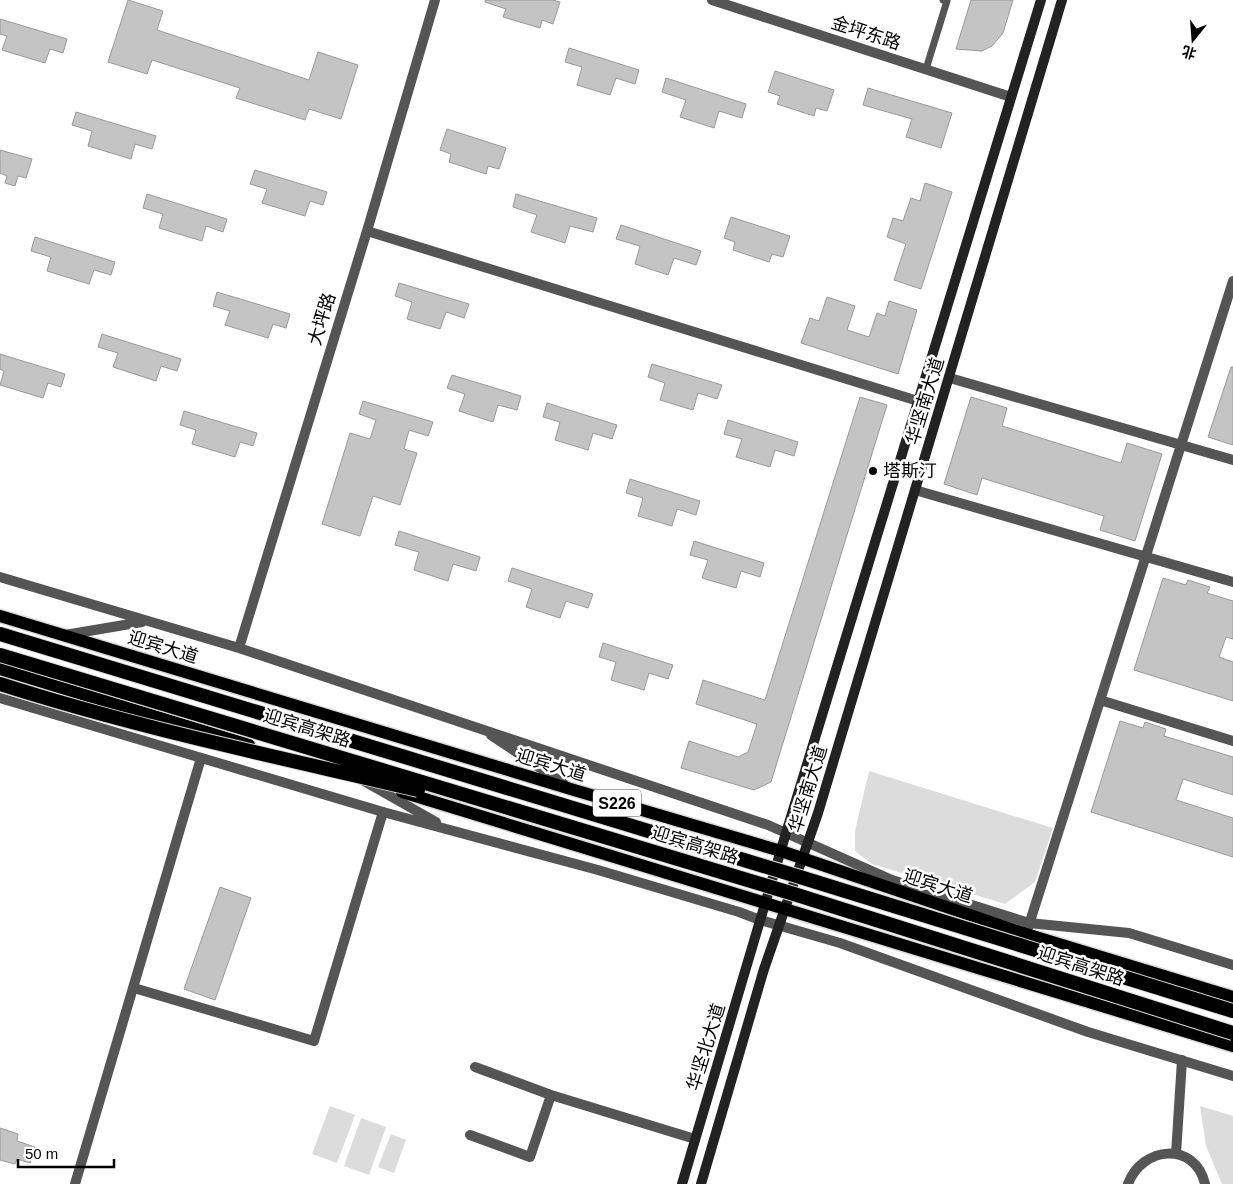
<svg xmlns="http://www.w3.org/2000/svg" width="1233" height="1184" viewBox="0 0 1233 1184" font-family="Arial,'Noto Sans SC',sans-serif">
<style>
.green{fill:#dcdcdc}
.building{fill:#c4c4c4;stroke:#999}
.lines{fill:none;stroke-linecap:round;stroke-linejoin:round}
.primary-casing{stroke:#dbdbdb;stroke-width:15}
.service{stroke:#555;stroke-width:7}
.minor{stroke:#555;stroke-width:10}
.tertiary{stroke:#555;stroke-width:10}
.secondary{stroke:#222;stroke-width:10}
.primary{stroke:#000;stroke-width:12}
.trunk-bridge-casing{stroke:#dbdbdb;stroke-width:16;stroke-linecap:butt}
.trunk-bridge{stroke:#000;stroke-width:14}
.poi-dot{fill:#000;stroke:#fff;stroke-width:2}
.labels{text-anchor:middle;stroke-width:5;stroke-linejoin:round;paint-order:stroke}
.shield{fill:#fff;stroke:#4c4c4c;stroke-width:1}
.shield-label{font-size:16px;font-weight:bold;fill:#000}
.street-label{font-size:18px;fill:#000;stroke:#fff}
.poi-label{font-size:18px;fill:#000;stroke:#fff;text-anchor:start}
</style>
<rect width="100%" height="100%" fill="#fff"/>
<!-- green -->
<path class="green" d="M869 771 1053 828 1035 882 1005 904 872 864 855 851V831Z
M330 1106 355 1115 337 1163 312 1154Z
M1200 1106 1233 1116V1184H1222L1206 1146Z
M361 1118 386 1127 369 1175 344 1166Z
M391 1134 406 1140 394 1173 378 1167Z"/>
<!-- building -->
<path class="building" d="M128 0 163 11 157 30 309 80 318 52 358 65 341 119 309 109 305 120 236 98 240 88 152 60 147 74 108 62Z
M485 0H552L560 2 553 24 542 20 540 28 503 17 506 9 485 2Z
M971 0H1013L1003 33 992 46 982 51 956 49Z
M0 19 67 39 63 53 50 49 45 63 2 50 7 36 0 34Z
M569 48 639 70 635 84 616 78 610 95 577 85 582 67 565 62Z
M775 71 834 90 827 111 816 108 814 116 777 104 780 96 768 92Z
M666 78 746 104 742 118 719 111 714 128 680 117 686 100 662 92Z
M868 88 952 113 941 148 906 137 912 119 863 105Z
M76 112 156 136 152 149 135 144 131 159 88 146 92 131 72 125Z
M447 129 506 148 499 169 488 166 486 174 449 162 451 154 440 150Z
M0 150 32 159 26 178 18 176 15 186 5 183 7 176 0 173Z
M255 170 327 192 323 205 310 201 305 216 262 203 267 189 250 184Z
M925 183 952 192 921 289 894 280 906 244 887 237 893 218 903 221 911 198 920 201Z
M147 194 227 219 223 232 206 226 202 241 159 228 163 214 143 208Z
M516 194 597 218 593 232 570 226 565 243 531 232 537 215 513 207Z
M731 217 790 236 783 257 772 254 769 262 733 250 735 242 724 238Z
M621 225 701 251 696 265 674 258 668 275 635 264 640 246 616 239Z
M35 237 115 262 111 275 94 270 89 284 47 271 51 257 31 251Z
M399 283 469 304 464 318 446 312 440 329 407 319 412 302 395 296Z
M217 292 290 314 286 328 273 324 268 338 225 325 230 311 213 306Z
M827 297 855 306 847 330 869 337 877 313 885 316 889 301 917 310 898 374 801 343 810 318 819 321Z
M102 334 181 359 177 371 161 366 156 381 113 367 118 353 98 347Z
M0 354 65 374 61 387 48 383 43 398 0 385 4 371 0 369Z
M652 364 722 385 717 399 698 393 693 410 660 400 665 383 648 377Z
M1231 367H1233V445L1208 437Z
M452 375 521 396 517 410 498 405 493 422 459 411 465 394 447 388Z
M860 397 887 405 771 782 754 790 681 768 689 741 738 757 748 752 757 724 696 704 703 680 765 700Z
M971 397 1007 408 1002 426 1121 463 1127 443 1162 454 1135 541 1100 530 1104 516 982 478 977 495 944 484Z
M363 401 433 422 428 436 409 430 404 449 417 453 400 505 373 496 360 536 322 524 350 433 370 439 376 420 359 414Z
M547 403 617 425 612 439 593 433 588 450 555 440 560 422 543 417Z
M184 411 257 433 253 446 240 442 235 457 192 444 196 430 180 425Z
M728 420 798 442 794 456 775 450 770 467 736 457 742 439 724 434Z
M630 479 700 501 696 515 677 509 672 526 638 516 643 498 626 493Z
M399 531 480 557 476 571 453 564 448 581 414 570 419 552 395 545Z
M694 541 764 563 760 577 741 571 736 588 702 578 708 560 690 555Z
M512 568 593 594 588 608 566 601 560 618 526 607 532 589 508 581Z
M1163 578 1186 585 1188 580 1210 587 1207 593 1233 601V639L1226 637 1219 657 1233 662V701L1134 670Z
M603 643 673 665 668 679 649 673 644 690 611 680 616 662 599 657Z
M1120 721 1143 728 1145 722 1166 729 1164 736 1233 757V795L1183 779 1176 800 1233 818V857L1091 812Z
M220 887 251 898 215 1000 184 989Z
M0 1128 18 1134 17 1141 35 1147 30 1163 17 1159 15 1164 0 1160Z"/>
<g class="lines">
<!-- primary casing -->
<g class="primary-casing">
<path id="primary" d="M0 616 574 790 781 851 1026 934 1233 997
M0 669 249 745
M402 792 1233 1046"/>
</g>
<!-- service -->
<path class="service" d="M926 69 947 1 943 0"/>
<!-- minor -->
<path class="minor" d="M950 378 1233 460
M915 490 1233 582
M1100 700 1233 741
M1027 931 1233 281
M134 988 314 1041 383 812
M475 1067 551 1095 695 1139
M470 1135 530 1157 551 1095
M1176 1154 1182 1060
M1128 1184C1142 1146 1195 1141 1205 1184"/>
<!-- tertiary -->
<path class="tertiary" d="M712 0 1011 97
M367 231 918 401
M0 577 239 648 768 825 892 880 1029 923 1129 933 1233 965
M65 635 142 622
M239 648 367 231 435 0
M0 698 383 812 598 870 739 912 760 920 840 943 1088 1032 1233 1076
M491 735 564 784
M362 780 436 822
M75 1184 201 758"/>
<!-- secondary -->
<path class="secondary" d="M682 1184 786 833 1041 0
M701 1184 764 969 818 813 1062 0"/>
<!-- primary -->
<use href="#primary" class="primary"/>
<!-- trunk-bridge casing -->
<g class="trunk-bridge-casing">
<path id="trunk-bridge" d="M0 634 800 877 1233 1011
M0 655 794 894 1233 1033
M0 684C137 728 278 757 418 790"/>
</g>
<!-- trunk-bridge -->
<use href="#trunk-bridge" class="trunk-bridge"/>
</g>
<!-- markers -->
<circle class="poi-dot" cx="873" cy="471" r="5"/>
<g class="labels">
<!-- shield labels -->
<rect class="shield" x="593" y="789.5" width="48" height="27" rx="4"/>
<g class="shield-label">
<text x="617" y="809">S226</text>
</g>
<!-- street labels -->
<g class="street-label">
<text transform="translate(866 33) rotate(18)" y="6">金坪东路</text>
<text transform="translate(322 319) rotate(-73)" y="6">大坪路</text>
<text transform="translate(925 401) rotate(-73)" y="6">华坚南大道</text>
<text transform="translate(163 647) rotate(17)" y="6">迎宾大道</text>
<text transform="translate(307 728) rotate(17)" y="6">迎宾高架路</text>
<text transform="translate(551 765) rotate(17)" y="6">迎宾大道</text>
<text transform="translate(808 789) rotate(-73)" y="6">华坚南大道</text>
<text transform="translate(695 845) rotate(17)" y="6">迎宾高架路</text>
<text transform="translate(938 886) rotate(18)" y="6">迎宾大道</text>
<text transform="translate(1081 966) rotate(18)" y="6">迎宾高架路</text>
<text transform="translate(706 1047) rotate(-73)" y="6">华坚北大道</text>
</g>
<!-- poi labels -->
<g class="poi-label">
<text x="883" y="477">塔斯汀</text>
</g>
</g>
<!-- north arrow -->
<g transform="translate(1193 40) rotate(197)" stroke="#ffffff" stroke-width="4" paint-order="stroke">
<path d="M0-4L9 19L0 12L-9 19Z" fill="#000000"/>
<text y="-8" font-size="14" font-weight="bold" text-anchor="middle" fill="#000000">北</text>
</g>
<!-- scale -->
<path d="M18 1159v8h96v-8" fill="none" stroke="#000000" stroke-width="2.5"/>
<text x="25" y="1159" font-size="15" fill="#000000" stroke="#ffffff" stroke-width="4" paint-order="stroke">50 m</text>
</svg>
